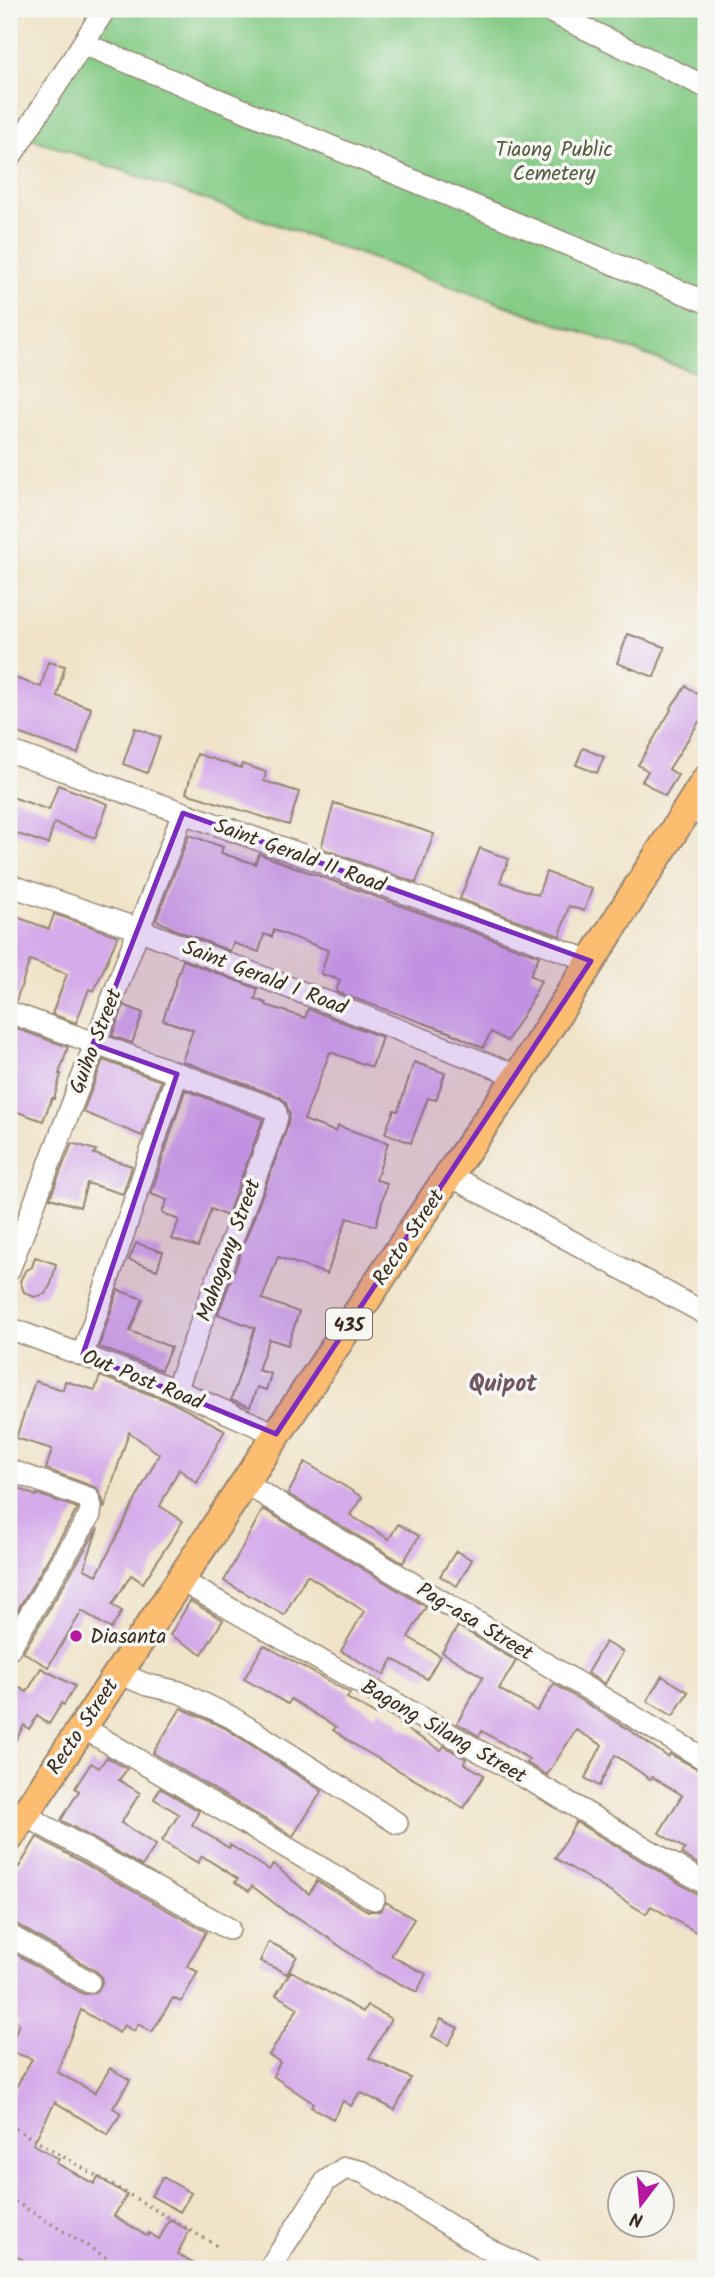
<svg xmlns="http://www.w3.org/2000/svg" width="715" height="2278" viewBox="0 0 715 2278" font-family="Kalam,sans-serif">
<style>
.green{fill:#86cc87;stroke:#607b52;stroke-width:2}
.building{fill:#d5abea}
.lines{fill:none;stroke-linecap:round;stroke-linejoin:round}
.minor-casing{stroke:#968673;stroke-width:24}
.major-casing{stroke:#968673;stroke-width:32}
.path{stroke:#968673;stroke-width:3.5;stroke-dasharray:2 5;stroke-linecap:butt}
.minor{stroke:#fff;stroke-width:21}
.major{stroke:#fcbd6f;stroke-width:28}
.marked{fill:#7b2cbf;fill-opacity:0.2;stroke:#7b2cbf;stroke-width:5;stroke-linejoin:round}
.poi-dot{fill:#b5179e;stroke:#f6f6f2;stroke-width:2.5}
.labels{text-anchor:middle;stroke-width:7;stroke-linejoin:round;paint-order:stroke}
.shield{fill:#f6f6f2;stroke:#73675e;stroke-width:2}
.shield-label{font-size:19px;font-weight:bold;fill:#3b2a1e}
.park-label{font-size:21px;fill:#525b3e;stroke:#f6f6f2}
.street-label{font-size:21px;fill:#3b2a1e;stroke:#f6f6f2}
.poi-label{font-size:21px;fill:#3b2a1e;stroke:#f6f6f2;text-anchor:start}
.quarter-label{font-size:24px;font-weight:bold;fill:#715765;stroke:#f6f6f2}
</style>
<rect width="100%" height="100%" fill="#f6f6f2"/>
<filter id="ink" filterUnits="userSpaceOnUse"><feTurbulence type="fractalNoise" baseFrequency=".0143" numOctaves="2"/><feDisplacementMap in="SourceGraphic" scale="14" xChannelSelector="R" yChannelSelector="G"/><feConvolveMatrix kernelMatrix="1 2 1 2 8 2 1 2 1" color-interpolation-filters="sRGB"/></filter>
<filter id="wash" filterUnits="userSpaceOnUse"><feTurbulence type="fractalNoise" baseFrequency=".00686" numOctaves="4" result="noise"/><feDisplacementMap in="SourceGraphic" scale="28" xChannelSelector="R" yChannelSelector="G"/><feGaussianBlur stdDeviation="1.57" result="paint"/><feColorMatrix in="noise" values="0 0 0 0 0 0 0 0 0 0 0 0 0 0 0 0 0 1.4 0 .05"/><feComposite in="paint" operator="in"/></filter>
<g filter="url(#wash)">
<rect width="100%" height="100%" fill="#f0e3c8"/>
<!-- green -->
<path class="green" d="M99 9H706V376L30 138Z"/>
<g id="blocks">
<!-- building -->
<path class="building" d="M628 634 665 647 654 677 617 663Z
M48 662 65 666 57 696 91 708 78 754 9 730V676L41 687Z
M686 686 706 700V711L669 769 678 775 665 796 642 781 648 771 638 765 671 710 670 709Z
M135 728 160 737 147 773 123 764Z
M583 748 604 757 597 773 576 765Z
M197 754 241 768 242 764 266 772 264 781 299 792 289 825 186 793Z
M58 785 108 804 95 838 54 823 48 844 9 831V796L49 810Z
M334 803 405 824 434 834 416 883 321 848Z
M189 835 223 847 221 853 255 864 259 854 539 956 530 975 541 981 530 1003 507 1041 491 1032 483 1048 449 1032 336 992 340 980 321 974 328 950 274 930 272 937 264 934 259 952 233 943 230 951 176 930 156 920Z
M480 848 509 859 500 882 538 895 546 872 592 889 584 911 569 906 560 936 460 899Z
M9 914 49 929 54 914 118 936 94 991 89 989 76 1023 52 1014 67 974 30 960 16 1001 9 999Z
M183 960 258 989 255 999 266 1003V1005L305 1018 308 1009 382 1037 372 1067 330 1052 304 1120 336 1132 338 1126 388 1143 376 1180 387 1183 376 1226 347 1218 327 1274 278 1257 262 1299 299 1312 288 1345 269 1339 258 1370 271 1374 266 1390 257 1387 250 1407 231 1400 255 1328 218 1314 286 1131 290 1114 285 1101 280 1097 182 1061 193 1030 163 1020Z
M124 1005 143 1013 132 1043 112 1036Z
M9 1026 68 1047 59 1074H61L54 1099 52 1098 43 1121 9 1109Z
M103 1060 161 1081 142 1136 83 1112Z
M414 1062 445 1073 436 1100 428 1098 411 1143 385 1133 394 1110 398 1111Z
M185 1090 263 1119 227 1216 211 1209 198 1247 172 1239 179 1220 162 1213 167 1200 151 1194Z
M72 1143 96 1150 94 1154 132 1166 123 1194 87 1183 80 1207 50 1198Z
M136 1243 163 1252 157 1270 129 1260Z
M35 1257 56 1264 51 1284 45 1294 34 1297 24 1292 20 1281 25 1271 32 1267Z
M118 1290 143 1299 130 1331 171 1347 161 1370 99 1347Z
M100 1376 171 1402 225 1430 197 1483 179 1469 160 1506 183 1521 143 1583 131 1575 112 1605 122 1611 111 1629 82 1611 48 1667 23 1652 98 1528 84 1569 97 1575 159 1454 129 1432 104 1509 103 1501 97 1488 46 1469 52 1449 16 1438 35 1381 63 1390 65 1381 95 1390Z
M305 1462 362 1497 350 1515 389 1539 398 1524 419 1536 403 1563 288 1494Z
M9 1484 36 1496 37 1494 78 1508 14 1616 9 1613Z
M263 1509 426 1607 408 1637 440 1656 427 1679 393 1659 384 1675 341 1651 364 1611 307 1575 284 1615 224 1581Z
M456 1551 472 1560 457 1586 440 1576Z
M190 1601 223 1620 202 1654 170 1635Z
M458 1626 516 1661 499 1689 537 1711 554 1684 628 1729 668 1757 670 1754 706 1773V1869L682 1854 685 1849 659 1833 682 1795 652 1777 650 1779 615 1755 599 1786 585 1778 602 1745 576 1730 547 1775 527 1763 529 1759 482 1731 479 1736 457 1723 483 1677 442 1652Z
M605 1642 623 1652 605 1684 587 1673Z
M264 1645 350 1693 347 1698 376 1715 380 1709 401 1722 399 1725 441 1750 444 1746 466 1759 464 1763 484 1775 464 1808 358 1747 333 1730 336 1727 291 1699 288 1704 244 1679Z
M41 1668 75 1686 64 1705 62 1703 49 1724 37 1716 29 1729 24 1725 9 1752V1681L27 1692Z
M662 1676 688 1692 673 1716 647 1701Z
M181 1708 225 1728 322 1791 293 1836 153 1753Z
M107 1757 127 1769 119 1780 140 1793 121 1823 156 1845 142 1866 61 1820 79 1791 75 1788 91 1763 99 1768Z
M160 1788 199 1811 192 1825 229 1848 230 1845 269 1870 273 1864 309 1894 317 1881 368 1911H380L386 1902 414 1919 391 1956 426 1974 417 1992 374 1971 330 1939 292 1914 291 1916 252 1886 249 1891 235 1882 238 1879 202 1856 198 1863 162 1841 179 1814 154 1799Z
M576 1822 699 1895 706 1897V1938L651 1906 646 1914 555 1858Z
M37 1837 206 1932 187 1966 198 1972 181 2002 173 1998 152 2032 138 2024 134 2031 124 2025 119 2033 81 2010 57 2072 95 2093 110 2068 130 2080 113 2108 121 2113 108 2135 55 2102 33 2144 59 2159 56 2163 94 2184 98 2177 127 2195 114 2216 147 2236 149 2233 159 2239 170 2219 189 2231 177 2254 203 2269H39L9 2252V2088L14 2091 32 2059 9 2051 19 2023 9 2017V2011L15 2000 9 1996V1950L83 1994 96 1993 102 1983 101 1976 96 1971 16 1924 9 1922V1876L16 1865 19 1867Z
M269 1942 297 1956 287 1974 260 1961Z
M291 1971 363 2012 367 2005 391 2019 369 2058 411 2078 395 2110 360 2092 351 2106 343 2101 333 2119 311 2107 313 2103 273 2076 280 2062 269 2055 298 2008 276 1995Z
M441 2019 458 2028 448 2045 432 2036Z
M163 2177 191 2193 180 2212 151 2196Z"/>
</g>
</g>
<g filter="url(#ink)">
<use href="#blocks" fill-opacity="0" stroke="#968673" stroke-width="2"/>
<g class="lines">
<!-- minor casing -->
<g class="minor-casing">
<path id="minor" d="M545 9 706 87
M84 44 706 302
M9 159 105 9
M9 751 305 856 591 961
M688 809 706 816
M9 885 138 929 518 1076
M9 1012 275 1109 277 1117 274 1127 176 1390
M449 1175 706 1314
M9 1270 183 813
M9 1328 176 1390 276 1434
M83 1354 177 1074
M9 1470 88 1498 91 1506 90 1515 9 1649
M243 1482 706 1760
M180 1580 556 1795 706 1884
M118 1673 147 1685 179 1692 231 1717 397 1823
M82 1727 374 1899
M23 1814 229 1929
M9 1935 89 1982
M269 2269 326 2181 345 2168 363 2172 486 2248 529 2269"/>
</g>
<!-- major casing -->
<g class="major-casing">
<path id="major" d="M9 1838 449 1175 518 1076 706 780"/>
</g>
<!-- path -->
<path class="path" d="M9 2125 221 2248
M9 2198 125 2269"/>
<!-- minor -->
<use href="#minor" class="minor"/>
<!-- major -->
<use href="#major" class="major"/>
</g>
</g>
<!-- marked area -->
<path class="marked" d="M183 813 591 961 276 1434 83 1354 177 1074 93 1044Z"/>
<!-- markers -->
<circle class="poi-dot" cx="76" cy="1636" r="7"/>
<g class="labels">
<!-- shield labels -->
<rect class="shield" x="326" y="1308.5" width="46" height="31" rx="5"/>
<g class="shield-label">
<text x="349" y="1331">435</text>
</g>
<!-- park labels -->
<g class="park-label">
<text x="554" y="156">Tiaong Public<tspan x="554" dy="24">Cemetery</tspan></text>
</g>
<!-- street labels -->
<g class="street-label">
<text transform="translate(300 855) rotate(20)" y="7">Saint Gerald II Road</text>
<text transform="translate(265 977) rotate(21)" y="7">Saint Gerald I Road</text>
<text transform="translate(95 1041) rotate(-69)" y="7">Guiho Street</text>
<text transform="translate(408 1237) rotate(-56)" y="7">Recto Street</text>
<text transform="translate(228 1250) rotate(-70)" y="7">Mahogany Street</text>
<text transform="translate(143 1379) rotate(22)" y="7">Out Post Road</text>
<text transform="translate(475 1621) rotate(31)" y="7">Pag-asa Street</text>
<text transform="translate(82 1726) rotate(-56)" y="7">Recto Street</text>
<text transform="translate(444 1731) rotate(30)" y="7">Bagong Silang Street</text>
</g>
<!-- poi labels -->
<g class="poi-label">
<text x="90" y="1643">Diasanta</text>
</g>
<!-- quarter labels -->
<g class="quarter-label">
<text x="503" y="1391">Quipot</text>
</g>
</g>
<!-- margin -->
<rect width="715" height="2278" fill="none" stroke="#f6f6f2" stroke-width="35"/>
<!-- north arrow -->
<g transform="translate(641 2204) rotate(196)"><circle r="33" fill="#f6f6f2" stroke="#aba49d" stroke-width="2"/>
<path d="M0-5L12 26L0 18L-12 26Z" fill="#b5179e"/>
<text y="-10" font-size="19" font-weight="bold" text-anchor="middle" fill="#3b2a1e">N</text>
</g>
</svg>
